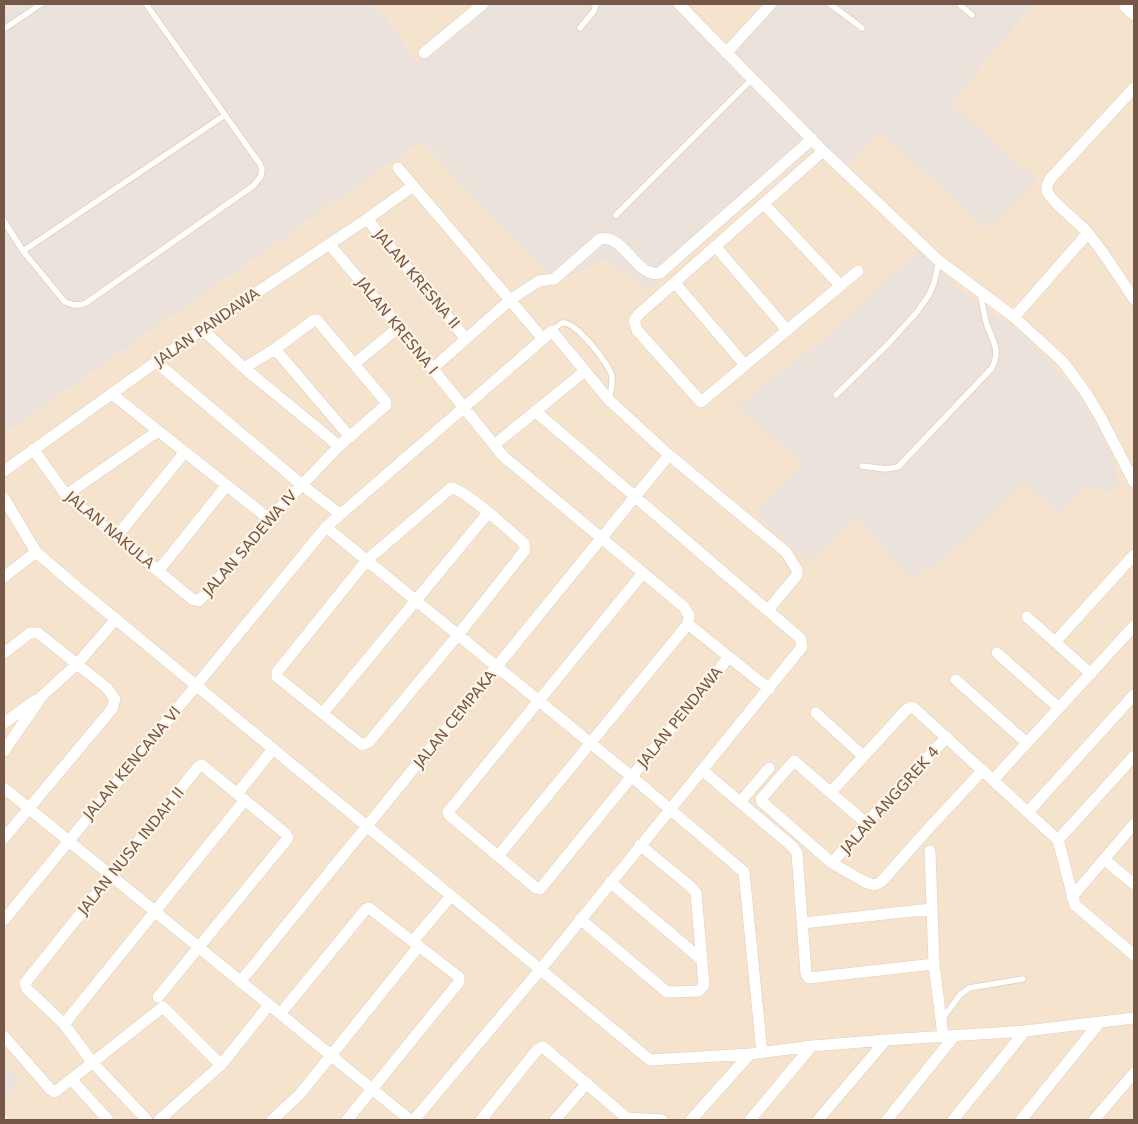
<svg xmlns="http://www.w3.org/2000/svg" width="1138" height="1124" viewBox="0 0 1138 1124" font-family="'DejaVu Sans',sans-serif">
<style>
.residential{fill:#f5e3cd}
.industrial{fill:#ebe3db}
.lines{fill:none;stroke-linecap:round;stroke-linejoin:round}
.service-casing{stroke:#e1cdba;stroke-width:7}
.minor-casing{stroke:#e1cdba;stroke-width:12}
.service{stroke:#fff;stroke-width:5.5}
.minor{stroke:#fff;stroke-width:11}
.labels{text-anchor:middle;stroke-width:4.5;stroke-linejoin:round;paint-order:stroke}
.street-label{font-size:15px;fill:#745746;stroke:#fff5e6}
</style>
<rect width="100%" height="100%" fill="#fdf2df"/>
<!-- residential -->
<path class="residential" d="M372 4H489L416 61 387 18Z
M673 4H777L725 60Z
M1034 4H1134V1120H10L4 1114V1099L21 1081 4 1063V434L421 142 559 282 605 260 650 288 811 150 844 172 879 133 1036 179 951 103Z"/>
<!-- industrial -->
<path class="industrial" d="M4 4H372L387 18 416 61 489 4H673L725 59 777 4H1034L951 103 1037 179 990 230 879 133 843 173 811 150 650 289 605 260 558 282 421 142 4 434Z
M919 250 958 288 1025 335 1080 396 1110 451 1119 485 1108 493 1087 486 1059 515 1025 482 963 543 912 580 856 517 811 563 756 513 805 465 736 406 824 339Z
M4 1063 21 1081 4 1099Z"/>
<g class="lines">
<!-- service casing -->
<g class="service-casing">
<path id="service" d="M830 4 862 28
M959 4 972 15
M580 28 594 11 596 4
M4 29 41 4
M616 215 752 79
M4 221 23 251 64 301C72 306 78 306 86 303L253 186 261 176 262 170 260 164 146 4
M23 251 225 115
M552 331C555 329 559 324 562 323 576 321 609 364 612 376 613 384 611 392 609 400
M836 395 888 344 917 312 929 295 934 283 939 261
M862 466 885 469 898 467 992 368C1001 350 993 342 987 325 984 314 982 303 980 293
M943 1018 960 995 969 988 1023 979"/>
</g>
<!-- minor casing -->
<g class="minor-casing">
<path id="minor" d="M679 4 823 151 939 261 1014 317 1063 362 1086 393 1102 420 1134 482
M1128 4 1125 7 1134 15
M424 53 483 4
M726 53 771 4
M1134 88 1051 178C1048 182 1045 187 1048 193 1052 202 1078 222 1087 232 1104 252 1119 277 1134 299
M823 151 639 314 634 321 637 330 701 402 858 271
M398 168 543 339
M764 204 840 285
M367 219 466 339
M329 244 399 327 503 456 684 607 689 616 688 624 498 856
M716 247 787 330
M675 283 745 365
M1014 317 1088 233
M202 329 244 368 339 446
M275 349 350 437
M156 362 302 485 340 514
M354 364 399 327
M432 369 510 300 539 281 554 279 600 239C624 233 637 279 660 273L812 139
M112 394 269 519
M494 445 585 371
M33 449 66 495 192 599 199 601 269 519 302 485 339 446 386 405V402L317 320H314L275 349 244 368
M4 471 202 329 367 219 413 186
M451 488C463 488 511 532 524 543L525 550 458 635 369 742 362 745 277 677V672L367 560Z
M66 495 158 431
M4 498 36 552 72 583 650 1060 750 1054 812 1046 886 1040 1025 1031 1134 1018
M326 527 632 777 744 872 762 1053
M117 536 185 452
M159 570 226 486
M643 573 448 812 449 815 536 888 540 889 729 657
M4 577 36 552
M1027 617 1091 674
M688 624 769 689
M1055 642 1134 555
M4 653 30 633H38L107 688 115 699 112 709 4 838
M997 653 1059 708
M956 680 1027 743
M323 713 488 513
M816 713 863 756
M4 723 36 700
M4 751 42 696 77 664 116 619
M702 770 793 847 797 853 806 974 809 978 934 964
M993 780 1134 626
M4 788 410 1120
M831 792 906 710 911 707 914 708 1058 840 1075 905 1134 955
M237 794 273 749
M740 802 769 768
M1028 812 1134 695
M866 823 794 761 761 799 762 802 832 863 865 882 874 885 881 882 929 828 983 770
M1058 840 1134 756
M930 851 934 964 943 1036
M1105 860 1134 884
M832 863 866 823 947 737
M610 882 702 960
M1072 897 1134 824
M580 919 667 992 699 991 704 985 696 893 691 887 640 845
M4 920 326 527 552 331 609 400 669 455 786 552 797 570V575L768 610
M803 923 931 909
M413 941 451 896
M240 982 669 455
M280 1014 366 909 369 908 459 977V982L347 1120
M64 1024 245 800
M4 1036 50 1089 55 1092 163 1007 221 1065
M72 1080 108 1120
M147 1120 92 1062 64 1024 27 989 25 983 198 767 202 765 286 834 288 838 158 997
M159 1120 221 1065 269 1005
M272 1120 300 1094 419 946
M414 1120 540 970 802 647 800 638 535 411
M481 1120 537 1050 543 1047 627 1118 662 1120
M555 1120 587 1083
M691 1120 750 1054
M750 1120 812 1046
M818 1120 886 1040
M887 1120 955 1035
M953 1120 1025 1031
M1021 1120 1100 1022
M1094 1120 1134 1073"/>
</g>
<!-- service -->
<use href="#service" class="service"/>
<!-- minor -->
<use href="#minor" class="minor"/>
</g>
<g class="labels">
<!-- street labels -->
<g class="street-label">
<text transform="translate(417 279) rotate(50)" y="5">JALAN KRESNA II</text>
<text transform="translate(397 326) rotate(51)" y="5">JALAN KRESNA I</text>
<text transform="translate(207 327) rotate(-35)" y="5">JALAN PANDAWA</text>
<text transform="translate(110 530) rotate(40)" y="5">JALAN NAKULA</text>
<text transform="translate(250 543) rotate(-49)" y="5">JALAN SADEWA IV</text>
<text transform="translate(680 717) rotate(-51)" y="5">JALAN PENDAWA</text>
<text transform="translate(455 719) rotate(-51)" y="5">JALAN CEMPAKA</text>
<text transform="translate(132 763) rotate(-50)" y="5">JALAN KENCANA VI</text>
<text transform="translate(890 800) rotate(-48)" y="5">JALAN ANGGREK 4</text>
<text transform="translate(131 851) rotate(-51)" y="5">JALAN NUSA INDAH II</text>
</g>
</g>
<!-- border -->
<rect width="1138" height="1124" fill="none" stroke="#745746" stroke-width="10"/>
</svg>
